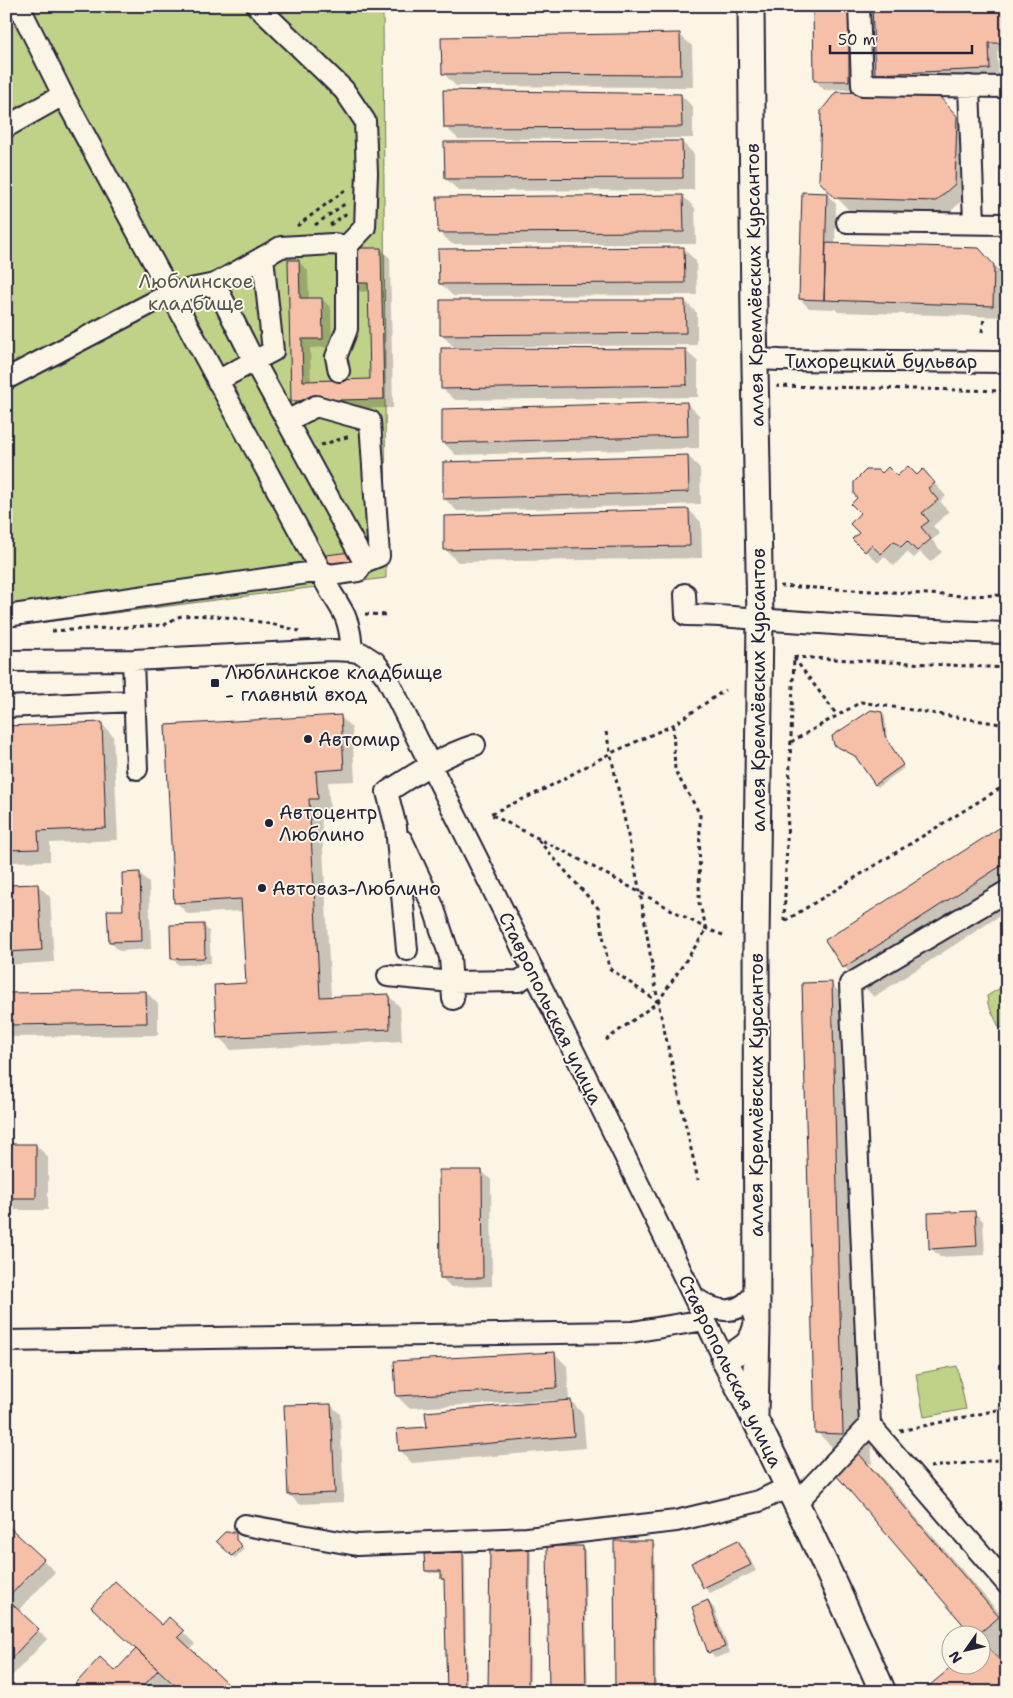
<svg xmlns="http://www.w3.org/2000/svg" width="1013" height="1698" viewBox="0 0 1013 1698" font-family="'Shantell Sans',sans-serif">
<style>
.green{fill:#c0d287;stroke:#717a61}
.shadow{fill:#0003;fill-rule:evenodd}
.building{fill:#f5c0a7;stroke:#22223b}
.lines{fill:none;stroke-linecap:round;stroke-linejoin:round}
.minor-casing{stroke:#22223b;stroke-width:24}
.major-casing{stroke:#22223b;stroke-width:29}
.path{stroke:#22223b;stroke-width:3;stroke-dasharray:4 4;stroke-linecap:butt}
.minor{stroke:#fcf5e5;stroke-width:20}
.major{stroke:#fcf5e5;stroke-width:25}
.poi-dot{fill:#22223b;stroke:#fcf5e5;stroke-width:2}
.labels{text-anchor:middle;stroke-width:4;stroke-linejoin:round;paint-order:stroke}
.park-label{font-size:19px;fill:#515752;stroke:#fcf5e5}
.street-label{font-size:19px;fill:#22223b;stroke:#fcf5e5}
.poi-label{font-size:19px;fill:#22223b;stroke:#fcf5e5;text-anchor:start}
</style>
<rect width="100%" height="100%" fill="#fcf5e5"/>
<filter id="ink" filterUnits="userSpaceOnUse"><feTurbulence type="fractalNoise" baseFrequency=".02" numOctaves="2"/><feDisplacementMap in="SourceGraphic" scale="10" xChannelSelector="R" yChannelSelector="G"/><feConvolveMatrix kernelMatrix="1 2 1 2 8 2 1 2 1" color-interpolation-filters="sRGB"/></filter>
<g filter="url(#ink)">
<!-- green -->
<path class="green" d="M6 6H383L386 578 6 627Z
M1007 984V1027L1005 1028 999 1027 988 1004 987 996Z
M957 1366 966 1409 924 1417 916 1374Z"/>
<!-- shadow -->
<path class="shadow" d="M549 6H660V10H553Z
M815 6H857L858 89 824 90 815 80Z
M1007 6V52H997L999 78 886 82 877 73Z
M679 34 692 46 693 87 456 86 444 74Z
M681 95 693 107V138L458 139 446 127Z
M950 109 969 129 967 196 949 213 849 210 836 197Z
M682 142 694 154V190L459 191 446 179Z
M827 194 836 204 835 245 991 262 1006 278 1005 317 838 312 835 309 809 308 800 299Z
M683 196 695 208 696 244H452L439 232Z
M381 249 390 258 393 408 301 409 292 400 299 262 308 271 309 299H322L331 308 332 347 310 348 311 382 372 381 370 291 361 292 352 282Z
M684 249 696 261 697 295 453 296 441 284Z
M685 301 697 313V345L454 347 442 335Z
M685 350 698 362V397L455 400 442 388Z
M687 403 699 415V448L456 455 444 443Z
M688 456 700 468 701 504 457 511 445 499Z
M923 471 946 496 940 501 949 512 933 526 940 534 932 540 942 552 930 562 920 552 914 558 907 552 894 566 884 556 878 563 854 539 860 533 862 513 882 475 897 478 917 476Z
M689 510 701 522 702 558 458 562 446 550Z
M882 713 885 716 887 740 904 768 878 787 858 757 835 745Z
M340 716 352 728 355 781 328 782 330 810 321 811 331 998 388 995 400 1007 402 1041 231 1050 219 1037 247 984 243 911 188 914 176 902Z
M101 723 113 736 118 840 50 843V861L6 862V728Z
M1007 825V911L874 997 844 967Z
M140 873 149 883 151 949 119 951 110 941 125 911Z
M38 885 50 897 54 962 6 965V887Z
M203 925 209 931 211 963 179 965 173 959Z
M831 984 862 1014 872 1464 868 1463 884 1480 1007 1622V1665L925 1690 955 1666H980L982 1643 980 1636H975L844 1459 817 1432ZM831 1012H834V1023H832Z
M146 992 158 1004V1035L6 1037V994Z
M6 1145H36L48 1157V1210H6Z
M482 1171 491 1180 492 1286 451 1287 441 1277Z
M974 1212 983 1221 985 1255 940 1257 931 1248Z
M555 1354 567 1366 569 1402 571 1401 583 1414 586 1448 412 1463 400 1450 428 1428 555 1403V1400L409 1408 397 1396Z
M331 1405 340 1414 344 1502 299 1504 289 1494Z
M235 1534 237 1546V1535L238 1543 244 1549 235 1558 218 1541 236 1534H237Z
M738 1541 744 1547 756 1571 710 1593 704 1587Z
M652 1542 655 1545 656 1692H616Z
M583 1547 585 1549 588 1692H550Z
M528 1550 531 1553 530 1692H490Z
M462 1553 465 1556 467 1692H448L445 1581 442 1579V1573H429L426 1571Z
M43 1560 55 1572 18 1611 47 1639 6 1682V1612L13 1604 6 1598Z
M708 1602 714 1608 730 1653 715 1658 710 1652Z
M162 1626 183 1632 195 1644 189 1650 234 1692H182L171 1681 161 1692H69L115 1673Z"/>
<!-- building -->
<path class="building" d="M813 6H849V81H814Z
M872 6H1007V43H989L990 69 875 74Z
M680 33 681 75 442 74 441 37Z
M443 90 681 94 682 127 444 128Z
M836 92 938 95 957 116 955 184 936 201 835 198 819 181 821 111Z
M682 141 683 178 445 179 444 142Z
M802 192 827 193 824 300 799 299Z
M683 195 684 232 438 233 437 197Z
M826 243 979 248 994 265 993 306 824 300Z
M684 247 685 283 439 284 438 249Z
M350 248H381L384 399 291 401 288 260H299L300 298H322L323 339H302L303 381 370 379 368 283H351Z
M440 300H685L686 333 440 335Z
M441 348 686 349 687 385 441 389Z
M687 402 688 436 442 443V409Z
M688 455 689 492 443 499V462Z
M908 466 917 475 923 469 935 483 928 488 938 500 922 513 929 521 921 527 931 539 917 551 907 541 901 547 894 541 881 554 871 545 865 552 852 539 859 533 850 524 860 513 851 504 857 498 854 494V482L866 470H879L882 473 888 467 897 476Z
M689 509 690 546 444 550V516Z
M350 552 355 564 328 568 326 555Z
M871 710 882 712 885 736 903 765 875 785 855 756 834 745 832 736Z
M341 715 344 769 316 771 318 799H309L320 997 389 994 390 1029 217 1038 214 985 246 983 241 899 174 903 165 725Z
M102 722 106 828 38 831 39 849 6 850V726Z
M1007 823V862L843 968 825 940Z
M140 872 142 941 109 942 107 910H123L122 873Z
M38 884 42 950 6 952V885Z
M204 924 205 958 171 959 170 925Z
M832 982 843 1434 815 1433 802 983Z
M146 991 147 1023 6 1025V993Z
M6 1144H36V1198H6Z
M439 1170H482L483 1278H440Z
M975 1211 977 1246 929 1249 928 1213Z
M555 1352 557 1388 396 1396 394 1361Z
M571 1400 574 1436 399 1451 397 1429 427 1427 425 1412Z
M331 1404 335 1493 288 1495 284 1405Z
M854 1448 999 1617 976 1636H973L831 1469Z
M6 1524 44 1559 7 1599 6 1598Z
M225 1532H236V1540L242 1546 232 1556 216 1541Z
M738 1540 751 1565 703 1588 691 1563Z
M614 1541H653L654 1692H615Z
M547 1546H583L586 1692H549Z
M529 1549 528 1692H488L490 1550Z
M463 1552 465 1692H447L444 1579H441V1571H425L424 1554Z
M115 1581 162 1625 169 1617 184 1631 178 1637 229 1685 223 1692H182L91 1607Z
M708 1600 725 1647 708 1653 692 1607Z
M12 1604 39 1629 6 1664V1610Z
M983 1641 1007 1669V1692H925L924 1690 953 1666H980V1643Z
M136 1649 158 1670 138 1692H68L100 1657 115 1671Z"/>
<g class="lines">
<!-- minor casing -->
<g class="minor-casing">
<path id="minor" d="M19 6 63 95 321 571C327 590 337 599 345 616 350 627 351 639 352 651
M859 6 862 85 1004 87 1007 83
M969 86 974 223
M6 127 63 95
M847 222 1007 224
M263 257 273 351 254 361 364 562
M215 284 254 361 217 381
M755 359 780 360 1007 362
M339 371 336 357 347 329V246
M6 379 171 293 215 284 281 247 333 244 347 246 365 227 367 173 365 121 344 90 257 6
M685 594 686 615C721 615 754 619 789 621 861 626 934 631 1007 633
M6 616 321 571 330 575 358 571 364 562 379 556 370 421 316 406 287 421
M133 660 137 769
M6 661 133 660 331 650 352 651 361 653 375 662 387 678 575 1054 724 1359
M6 707 134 701
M402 840 433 906 450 957 453 999
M1007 891 850 984 870 1425 1007 1584
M407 950 396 827 387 792C415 774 443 755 475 745
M388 976 452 982 519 981 534 971
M695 1298C718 1314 740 1317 757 1290
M6 1341 632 1332 705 1320
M796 1503 870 1425
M245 1525 357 1545 527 1538 676 1521 759 1501 788 1487"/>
</g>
<!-- major casing -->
<g class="major-casing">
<path id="major" d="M751 6 754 317 760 618 756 942 757 1323C753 1345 743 1349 724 1359 781 1468 833 1579 883 1692
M755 1415 757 1328"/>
</g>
<!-- path -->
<path class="path" d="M315 225 346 203
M330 225 347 213
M297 226 348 188
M982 332 984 318
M778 388V386L1007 391
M321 445 350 436
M780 586 963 596 1007 595
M365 614 389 615
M52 631 164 625C170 622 176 617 182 616 213 613 270 622 299 631
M794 658 837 715
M606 732 640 892 658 1002 606 1040
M791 742 861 702 1007 725
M538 840 598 908 609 968 658 1002 698 1180
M784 921 794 657 1007 668
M785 921 1007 784
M723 935 707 929 573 856 490 814 541 791 609 754 673 725 725 690
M658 1002 707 929 699 903 700 814 675 771 673 725
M900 1431 1007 1408
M930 1467 1007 1459"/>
<!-- minor -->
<use href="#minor" class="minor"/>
<!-- major -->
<use href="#major" class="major"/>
</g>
</g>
<!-- markers -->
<g class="poi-dot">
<rect x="210" y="678" width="10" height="10" rx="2.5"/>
<circle cx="308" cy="739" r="5"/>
<circle cx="269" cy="823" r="5"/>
<circle cx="262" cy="888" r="5"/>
</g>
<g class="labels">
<!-- park labels -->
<g class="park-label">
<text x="196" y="288">Люблинское<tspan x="196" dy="22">кладбище</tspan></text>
</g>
<!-- street labels -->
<g class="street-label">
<text transform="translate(754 285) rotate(-91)" y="7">аллея Кремлёвских Курсантов</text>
<text x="881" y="368">Тихорецкий бульвар</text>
<text transform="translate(758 690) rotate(-90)" y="7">аллея Кремлёвских Курсантов</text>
<text transform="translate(551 1008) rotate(64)" y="7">Ставропольская улица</text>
<text transform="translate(756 1095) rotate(-90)" y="7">аллея Кремлёвских Курсантов</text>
<text transform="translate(731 1371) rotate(64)" y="7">Ставропольская улица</text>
</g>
<!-- poi labels -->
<g class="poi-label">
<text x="225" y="679">Люблинское кладбище<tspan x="225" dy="22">- главный вход</tspan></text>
<text x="318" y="746">Автомир</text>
<text x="279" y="819">Автоцентр<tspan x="279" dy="22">Люблино</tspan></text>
<text x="272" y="895">Автоваз-Люблино</text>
</g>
</g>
<!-- margin -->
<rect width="1013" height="1698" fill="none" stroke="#fcf5e5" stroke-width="25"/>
<rect x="12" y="12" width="988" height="1673" fill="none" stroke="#22223b" stroke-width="2" filter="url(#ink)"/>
<!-- north arrow -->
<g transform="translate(966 1650) rotate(236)"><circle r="24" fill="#fcf5e5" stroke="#a5a1a1"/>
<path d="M0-4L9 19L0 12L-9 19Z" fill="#22223b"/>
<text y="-8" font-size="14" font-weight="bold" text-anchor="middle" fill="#22223b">N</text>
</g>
<!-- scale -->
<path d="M830 45v8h142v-8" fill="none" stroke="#22223b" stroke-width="2.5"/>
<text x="838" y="45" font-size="15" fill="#22223b" stroke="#fcf5e5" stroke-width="4" paint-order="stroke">50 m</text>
</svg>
